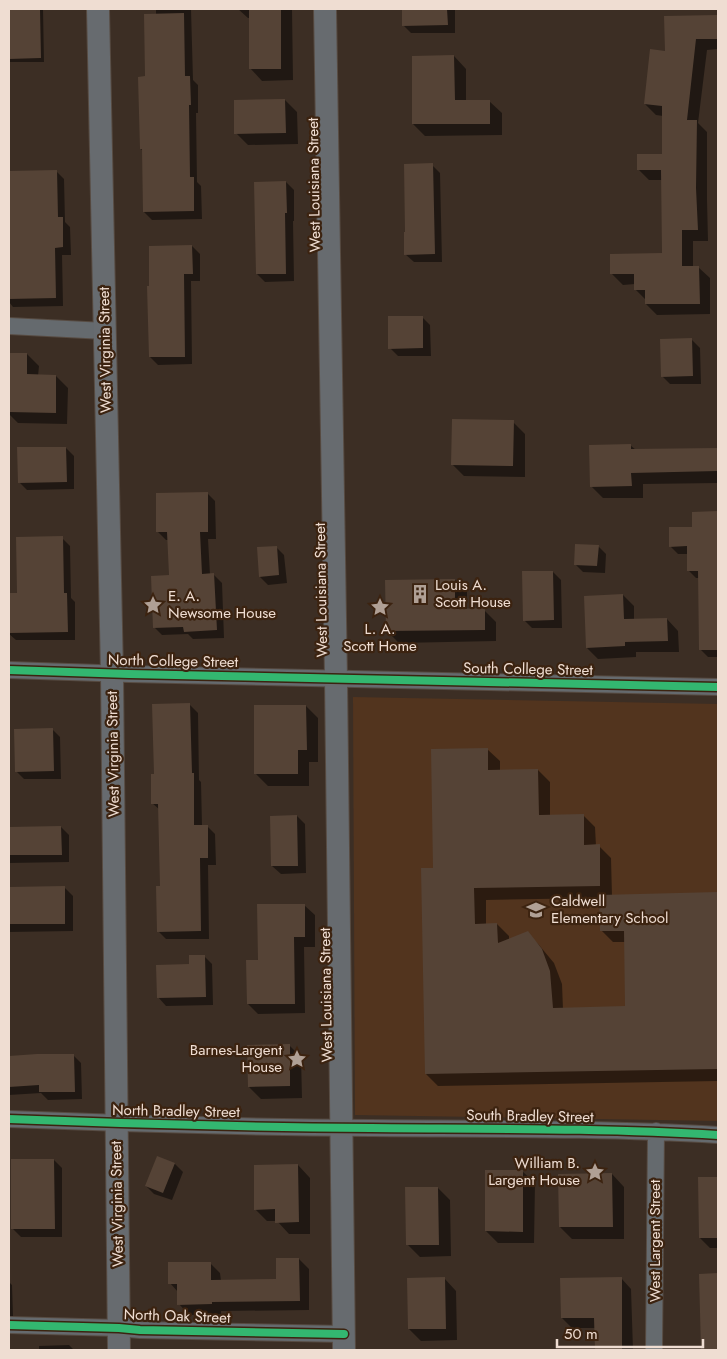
<svg xmlns="http://www.w3.org/2000/svg" width="727" height="1359" viewBox="0 0 727 1359" font-family="Jost,sans-serif">
<style>
.built{fill:#52341e}
.shadow{fill:#0007;fill-rule:evenodd}
.building{fill:#554336}
.lines{fill:none;stroke-linecap:round;stroke-linejoin:round}
.minor-casing{stroke:#574b42;stroke-width:18}
.secondary-casing{stroke:#574b42;stroke-width:24}
.minor{stroke:#656a6e;stroke-width:16}
.secondary{stroke:#676b6f;stroke-width:22}
.cycleway-casing{stroke:#3c2310;stroke-width:11}
.cycleway{stroke:#33b770;stroke-width:8}
.labels{text-anchor:middle;stroke-width:4.5;stroke-linejoin:round;paint-order:stroke}
.street-label{font-size:15px;fill:#efddd2;stroke:#3c2310}
.poi-label{font-size:15px;fill:#efddd2;stroke:#3c2310;text-anchor:start}
</style>
<rect width="100%" height="100%" fill="#3c2e24"/>
<!-- built -->
<path class="built" d="M353 697 718 704V1121L355 1115Z"/>
<!-- shadow -->
<path class="shadow" d="M9 9H43L44 62H9Z
M156 9H191L193 80 198 85V113H196L197 182 201 186 202 219 152 220 144 212 143 151 141 149 146 78 156 15Z
M238 9H292L293 80 262 81 250 68V18H248Z
M403 9H455V33H411L403 25Z
M718 16V49L707 50 698 123 707 132V200L708 241H693V267H698L710 278V314L657 315 646 304V300L635 289V284L623 285 612 274 664 254 662 180H649L638 169 663 156V116L656 115 645 104 666 52V17Z
M454 56 466 69V101H489L502 113V135L425 136 413 124Z
M285 100 297 112 298 144 248 145 236 133Z
M432 165 440 173 442 262H414L405 254Z
M56 171 64 179 65 222 70 227 71 255H62L63 306 13 307 9 302V173Z
M286 182 294 190V221H293L294 281 265 282 257 274Z
M192 246 200 254V281H191L192 364 158 365 150 357Z
M422 317 430 325 431 356H398L390 348Z
M692 340 700 348 701 384H670L662 376Z
M9 354H27L39 366 38 376H56L68 388 67 424 18 423 9 414Z
M513 422 525 434V477L464 476 452 464Z
M630 445 636 450 718 449V483L643 484V498H603L591 486Z
M66 448 74 456V489L27 490 19 482Z
M207 493 215 501 216 539H208L210 575H214L222 583 224 638 193 639 188 634 162 635 154 627 170 576 168 540H166L158 532Z
M693 513H718V657H708L700 649 699 578H696L688 570V554H678L670 546 693 528Z
M62 538 70 546 71 598 75 602V640H16L9 634V595L18 594Z
M598 546 606 554 605 573 583 572 575 564Z
M276 547 284 555 287 583 268 585 260 577Z
M553 572 561 580 562 628H532L524 620Z
M455 580 467 592V610H484L496 622V641L399 643 387 631Z
M623 595 634 606V620L667 619 678 631 679 652H636V657L598 659 587 648Z
M190 705 198 713 199 780 201 782 202 826H207L215 834 216 865H208L209 939H166L158 931 161 887 160 810 152 803 155 775Z
M306 706 318 718V762H309V786H268L256 774Z
M52 729 60 737 61 779H24L16 771Z
M487 749 500 761V771L538 770 550 782V816L583 815 595 827 596 846H599L611 858 612 896 718 894V1081L438 1086 426 1074 435 869ZM601 898V930L613 942H625L627 1008 563 1009 562 984 554 963 539 945 527 933 509 940V936L497 924H486V900Z
M297 816 305 824 306 873 281 874 272 866Z
M61 827 69 835V862L9 863V828Z
M9 888H65L73 896V931L9 932Z
M304 905 315 915V947H304L305 1013 258 1014 248 1004 259 961Z
M204 956 212 964 213 1005 166 1006 158 997 190 966Z
M289 1045 301 1057 302 1098 261 1099 249 1087Z
M73 1055 81 1063 82 1099 48 1100 41 1093 9 1095V1057Z
M157 1157 175 1164 183 1172 172 1200 154 1194 146 1186Z
M54 1160 62 1168V1237H21L13 1229Z
M298 1165 310 1178V1234H289L277 1221H267L255 1209Z
M522 1171 535 1183 534 1243H498L486 1231Z
M612 1174 624 1187V1239H572L560 1227Z
M699 1178H718V1248H710L700 1238Z
M438 1188 450 1200 451 1256 420 1257 408 1245Z
M299 1259 309 1269V1310L221 1311V1314L189 1315 179 1304 178 1292 170 1283 210 1263 220 1273 221 1281 277 1280Z
M701 1275H718V1350H702Z
M444 1278 456 1291 457 1340 421 1341 409 1329Z
M621 1278 631 1289 633 1350H590L596 1349 595 1328H572L562 1318Z
M9 1282 12 1285 13 1316H9Z
M69 1345 74 1350H39V1346Z
M193 1349 194 1350H153Z"/>
<!-- building -->
<path class="building" d="M9 9H40L41 58 9 59Z
M249 9H281V69H249Z
M402 9H447L448 25 402 26Z
M184 13 185 76H190L191 105H189L190 177H194V211L143 212 142 149H140L138 77 145 76 144 14Z
M718 15V39H696L687 120H697L696 188 698 230H682V266H699L700 304H645V290H634V274H610V254L662 253 661 170H637V154H662V106L644 104 650 49 665 51 664 16Z
M454 55 455 100H490V124H412V56Z
M285 99 286 133 234 134V100Z
M433 163 435 254 404 255V232H405L404 164Z
M57 170 58 217H63V247L55 248 56 298 9 299V171Z
M286 181 287 213H285L286 274H256L254 182Z
M192 245 193 274H184L185 357H149L147 286H149V246Z
M388 316H423V348L388 349Z
M692 338 693 376 661 377 660 339Z
M9 353H27V374L56 375V413L9 412Z
M452 419 514 420 513 466 451 465Z
M631 444V449L718 448V471L631 473 632 486 590 487 589 445Z
M17 447H66L67 482 18 483Z
M208 492V532H200L202 574 214 573 217 630 184 632 183 627 153 628 151 576 169 575 167 532H156V493Z
M718 511V650H699L698 571H687V546L669 547V527H692V512Z
M63 536 64 593H67L68 632 9 633V593H17L16 537Z
M575 544 599 545 597 566 574 565Z
M277 546 279 575 259 577 257 547Z
M522 571H553L554 620 523 621Z
M455 579V609L485 608V630L386 631 385 580Z
M623 594 624 619 667 618 668 641 625 642V646L586 648 584 596Z
M190 703 192 773H194V825H208V858H200L201 931 157 932 156 886H160L158 804H151V774H154L152 704Z
M254 705H306L307 750H298V774H254Z
M53 728 54 771 15 772 14 729Z
M488 748V770L538 769 539 815 584 814V845L600 844V886L474 888 475 924 497 923 498 943 528 931 542 949 550 971 553 1008 625 1006 624 931H600L599 895 718 892V1069L425 1074 421 868H433L431 749Z
M297 815 298 866H271L270 816Z
M61 826 62 855H9V827Z
M65 886V924H9V887Z
M257 904H305V937H294L295 1004H247L246 960H258Z
M189 955H205L206 997 157 998 156 965 189 964Z
M290 1044V1086L248 1087 247 1045Z
M37 1054H74L75 1092H39V1085L9 1087V1056Z
M157 1156 175 1163 163 1193 145 1186Z
M11 1159H54L55 1229H11Z
M298 1164 299 1222 275 1223V1209L254 1210V1165Z
M485 1170H523V1232L485 1231Z
M612 1173 613 1227H559L558 1174Z
M698 1177H718V1238H699Z
M405 1187H438L439 1245H406Z
M276 1258H299L300 1301 212 1302V1304L177 1305V1284H168V1262H211V1280L276 1279Z
M718 1273V1350H701L699 1274Z
M445 1277 446 1329H408L407 1278Z
M622 1277V1350H595L594 1318H561L560 1278Z"/>
<g class="lines">
<!-- minor casing -->
<g class="minor-casing">
<path id="minor" d="M9 326 105 331
M9 670 129 674 718 687
M9 1119C129 1124 250 1127 371 1128 487 1129 603 1128 718 1135
M9 1325 119 1328 140 1330 344 1334
M654 1350 656 1131"/>
</g>
<!-- secondary casing -->
<g class="secondary-casing">
<path id="secondary" d="M98 9 112 674 119 1350
M325 9 336 679 344 1350"/>
</g>
<!-- minor -->
<use href="#minor" class="minor"/>
<!-- secondary -->
<use href="#secondary" class="secondary"/>
<!-- cycleway casing -->
<g class="cycleway-casing">
<path id="cycleway" d="M9 670 129 674 718 687
M9 1119C129 1124 250 1127 371 1128 487 1129 603 1128 718 1135
M9 1325 119 1328 140 1330 344 1334"/>
</g>
<!-- cycleway -->
<use href="#cycleway" class="cycleway"/>
</g>
<!-- icons -->
<defs>
<g id="building-bare" transform="scale(1.5)"><path d="M-4-6H4V6H1V3H-1V6H-4ZM-2.5-4.3h1.7v1.8h-1.7ZM.8-4.3h1.7v1.8H.8ZM-2.5-1h1.7V.8h-1.7ZM.8-1h1.7V.8H.8Z" fill="#b0a095" stroke="#3c2310" stroke-width="2.5" paint-order="stroke"/></g>
<g id="sight-bare" transform="scale(1.5)"><path d="M0-6L1.8-2.2L6-1.7L2.9 1.2L3.7 5.4L0 3.3L-3.7 5.4L-2.9 1.2L-6-1.7L-1.8-2.2Z" fill="#b0a095" stroke="#3c2310" stroke-width="2.5" paint-order="stroke"/></g>
<g id="school-bare" transform="scale(1.5)"><path d="M0-5L7-2L0 1L-7-2ZM-4 1L0 2.5L4 1V4Q0 6-4 4Z" fill="#b0a095" stroke="#3c2310" stroke-width="2.5" paint-order="stroke"/></g>
</defs>
<g fill-rule="evenodd">
<use href="#building-bare" x="420" y="594"/>
<use href="#sight-bare" x="153" y="605"/>
<use href="#sight-bare" x="380" y="607"/>
<use href="#school-bare" x="536" y="910"/>
<use href="#sight-bare" x="297" y="1059"/>
<use href="#sight-bare" x="595" y="1172"/>
</g>
<g class="labels">
<!-- street labels -->
<g class="street-label">
<text transform="translate(314 185) rotate(-91)" y="5">West Louisiana Street</text>
<text transform="translate(105 350) rotate(-91)" y="5">West Virginia Street</text>
<text transform="translate(321 590) rotate(-91)" y="5">West Louisiana Street</text>
<text transform="translate(173 661) rotate(1)" y="5">North College Street</text>
<text transform="translate(528 669) rotate(1)" y="5">South College Street</text>
<text transform="translate(113 754) rotate(-91)" y="5">West Virginia Street</text>
<text transform="translate(326 995) rotate(-91)" y="5">West Louisiana Street</text>
<text transform="translate(176 1111) rotate(1)" y="5">North Bradley Street</text>
<text transform="translate(530 1116) rotate(1)" y="5">South Bradley Street</text>
<text transform="translate(117 1204) rotate(-91)" y="5">West Virginia Street</text>
<text transform="translate(655 1241) rotate(-90)" y="5">West Largent Street</text>
<text transform="translate(177 1316) rotate(2)" y="5">North Oak Street</text>
</g>
<!-- poi labels -->
<g class="poi-label">
<text x="435" y="590">Louis A.<tspan x="435" dy="17">Scott House</tspan></text>
<text x="168" y="601">E. A.<tspan x="168" dy="17">Newsome House</tspan></text>
<text x="380" y="634" text-anchor="middle">L. A.<tspan x="380" dy="17">Scott Home</tspan></text>
<text x="551" y="906">Caldwell<tspan x="551" dy="17">Elementary School</tspan></text>
<text x="282" y="1055" text-anchor="end">Barnes-Largent<tspan x="282" dy="17">House</tspan></text>
<text x="580" y="1168" text-anchor="end">William B.<tspan x="580" dy="17">Largent House</tspan></text>
</g>
</g>
<!-- border -->
<rect width="727" height="1359" fill="none" stroke="#efddd2" stroke-width="20"/>
<!-- scale -->
<path d="M557 1339v8h146v-8" fill="none" stroke="#efddd2" stroke-width="2.5"/>
<text x="564" y="1339" font-size="15" fill="#efddd2" stroke="#3c2310" stroke-width="4" paint-order="stroke">50 m</text>
</svg>
